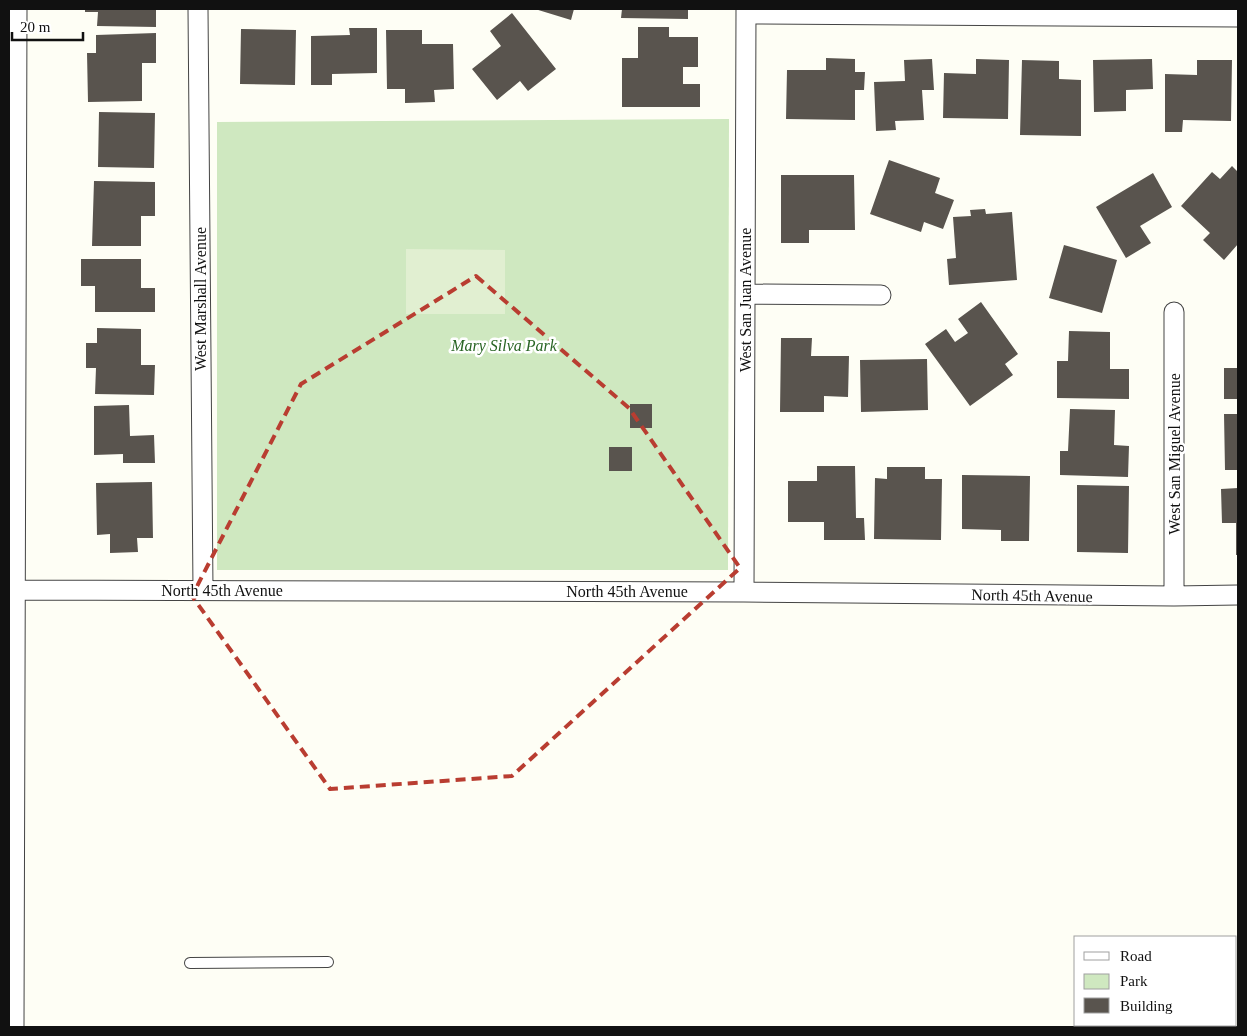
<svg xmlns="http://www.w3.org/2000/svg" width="1247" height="1036" viewBox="0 0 1247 1036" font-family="'Times New Roman',serif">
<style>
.green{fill:#cfe8c0}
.pitch{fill:#e1efd1}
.building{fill:#59544e}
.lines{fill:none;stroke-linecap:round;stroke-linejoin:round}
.lane-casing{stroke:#444;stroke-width:12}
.street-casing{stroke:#444;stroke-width:21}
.lane{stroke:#fff;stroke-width:10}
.street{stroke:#fff;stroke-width:19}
.marked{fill:none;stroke:#b93d31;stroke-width:4;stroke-dasharray:10 6;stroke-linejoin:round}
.labels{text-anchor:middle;stroke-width:5;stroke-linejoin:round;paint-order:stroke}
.street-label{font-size:16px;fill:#111;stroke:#fff}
.park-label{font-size:16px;font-style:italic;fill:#296524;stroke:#fff}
</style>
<rect width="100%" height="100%" fill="#fefef5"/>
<!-- green -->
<path class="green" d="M729 119 728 570H217V122Z"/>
<!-- pitch -->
<path class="pitch" d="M406 249 505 250V314H406Z"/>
<!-- building -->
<path class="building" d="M85 9H156V27L97 26 98 12H85Z
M535 9H574L571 20Z
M622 9H688V19L621 18Z
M512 13 556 69 528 91 520 81 497 100 472 69 501 46 490 31Z
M638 27H669V37H698V67H683V84H700V107H622V58H638Z
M349 28H377V73L332 74V85H311V36L350 35Z
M241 29 296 30 295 85 240 84Z
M386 30H422V44H453L454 89 434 90 435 102 405 103V89H387Z
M156 33V63H142V101L88 102 87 53H96V35Z
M826 58 855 59V72H865L864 90H855V120L786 119 787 70H826Z
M932 59 934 90H922L924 120 895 121 896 130 876 131 874 82 905 81 904 60Z
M976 59 1009 60 1008 119 943 118 944 73 976 74Z
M1152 59 1153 89 1126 90V111L1094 112 1093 60Z
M1022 60 1059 61V79L1081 80V136L1020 135Z
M1197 60H1232L1231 121 1183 120 1182 132H1165V74L1197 75Z
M99 112 155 113 154 168 98 167Z
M889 160 940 178 935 193 954 200 943 229 924 222 921 232 870 214Z
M1232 166 1238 172V244L1224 260 1203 240 1210 233 1181 206 1212 172 1220 179Z
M1153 173 1172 207 1140 226 1151 243 1126 258 1096 207Z
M781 175H854L855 230H809V243H781Z
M94 181 155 182V216H141V246H92Z
M985 209 986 214 1012 212 1017 280 949 285 947 259 956 258 953 217 971 216 970 210Z
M1064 245 1117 260 1102 313 1049 298Z
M81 259H141V288H155V312H95V286H81Z
M981 302 1018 354 1005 364 1013 375 970 406 925 344 946 329 955 342 968 333 958 319Z
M97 328 141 329V365H155L154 395 95 394 96 368H86V343H97Z
M1069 331 1110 332V369H1129V399L1057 398V361H1068Z
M781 338H812L811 356H849L848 397 824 396V412H780Z
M927 359 928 410 861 412 860 360Z
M1224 368H1238V399H1224Z
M630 404H652V428H630Z
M129 405 130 436 154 435 155 463H123V454L94 455V406Z
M1070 409 1115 410 1114 445 1129 446 1128 477 1060 475V451H1068Z
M1224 414H1238V470H1225Z
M609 447H632V471H609Z
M817 466H855L856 518H864L865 540H824V522H788V481H817Z
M887 467H925V479H942L941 540 874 539 875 478 887 479Z
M962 475 1030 476 1029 541H1001V530L962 529Z
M152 482 153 538H137L138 552 110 553V534L97 535 96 483Z
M1077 485 1129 486 1128 553 1077 552Z
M1238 488V555H1236V523H1222L1221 489Z"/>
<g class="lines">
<!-- lane casing -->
<g class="lane-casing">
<path id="lane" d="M190 963 328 962"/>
</g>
<!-- street casing -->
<g class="street-casing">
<path id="street" d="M198 9 203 590
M746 14 1238 17
M745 294 881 295
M1174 312V596
M16 590 744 592 1174 596 1238 595
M744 592 746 9
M14 1027 17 9"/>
</g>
<!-- lane -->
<use href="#lane" class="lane"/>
<!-- street -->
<use href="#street" class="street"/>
</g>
<!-- marked area -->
<path class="marked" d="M476 276 629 408 740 568 512 776 330 789 192 596 301 384Z"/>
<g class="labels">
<!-- street labels -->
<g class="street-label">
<text transform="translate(200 299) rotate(-90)" y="6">West Marshall Avenue</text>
<text transform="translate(745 300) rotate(-90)" y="6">West San Juan Avenue</text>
<text transform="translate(1174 454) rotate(-90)" y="6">West San Miguel Avenue</text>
<text x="222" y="596">North 45th Avenue</text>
<text x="627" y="597">North 45th Avenue</text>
<text transform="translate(1032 595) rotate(1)" y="6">North 45th Avenue</text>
</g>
<!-- park labels -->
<g class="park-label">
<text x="504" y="351">Mary Silva Park</text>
</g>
</g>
<!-- border -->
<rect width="1247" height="1036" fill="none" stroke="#111111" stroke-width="20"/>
<!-- legend -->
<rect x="1074" y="936" width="162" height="90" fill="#ffffff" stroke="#a0a0a0"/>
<rect x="1084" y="952" width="25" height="8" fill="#ffffff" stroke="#a0a0a0"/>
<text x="1120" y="961" font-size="15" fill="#111111">Road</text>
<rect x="1084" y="974" width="25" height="15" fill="#cfe8c0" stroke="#a0a0a0"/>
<text x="1120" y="986" font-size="15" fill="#111111">Park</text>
<rect x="1084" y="998" width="25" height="15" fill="#59544e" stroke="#a0a0a0"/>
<text x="1120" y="1011" font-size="15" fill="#111111">Building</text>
<!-- scale -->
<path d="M12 32v8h71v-8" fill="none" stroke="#111111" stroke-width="2.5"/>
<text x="20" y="32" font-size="15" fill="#111111" stroke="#ffffff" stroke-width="4" paint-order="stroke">20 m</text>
</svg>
